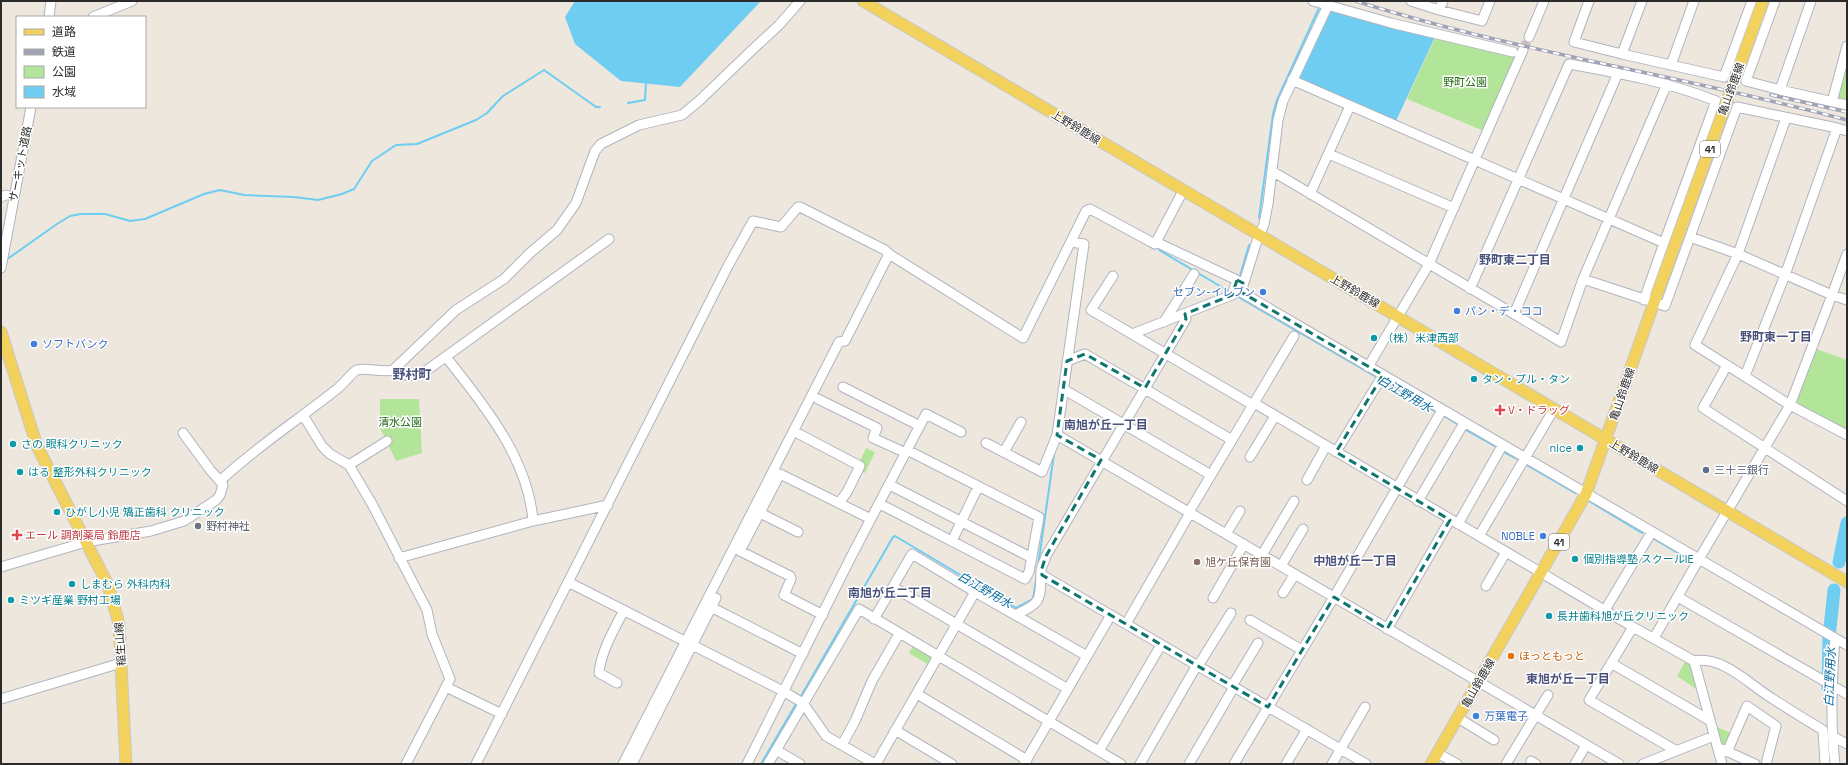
<svg xmlns="http://www.w3.org/2000/svg" width="1848" height="765" viewBox="0 0 1848 765" font-family="'Space Grotesk','Noto Sans JP',sans-serif">
<style>
.green{fill:#b2e599}
.water{fill:#6fcdf1}
.lines{fill:none;stroke-linecap:round;stroke-linejoin:round}
.stream{stroke:#6fcdf1;stroke-width:2}
.river{stroke:#6fcdf1;stroke-width:13}
.minor-tunnel{stroke:#c6c1ba;stroke-width:9;stroke-dasharray:9 4.5;stroke-linecap:butt}
.minor-casing{stroke:#b1b4bf;stroke-width:11}
.major-casing{stroke:#c8c8c8;stroke-width:13}
.minor{stroke:#fff;stroke-width:9}
.major{stroke:#f3d15d;stroke-width:11}
.rail-casing{stroke:#a0a3b6;stroke-width:3.5}
.rail{stroke:#fff;stroke-width:2;stroke-dasharray:6;stroke-linecap:butt}
.major-bridge-casing{stroke:#c8c8c8;stroke-width:13;stroke-linecap:butt}
.major-bridge{stroke:#f3d15d;stroke-width:11}
.marked{fill:none;stroke:#0f766e;stroke-width:3;stroke-dasharray:8 5;stroke-linejoin:round}
.shop-dot{fill:#3f7fe0;stroke:#fff;stroke-width:1.5}
.culture-dot{fill:#0f9aa8;stroke:#fff;stroke-width:1.5}
.health-dot{fill:#e0444e;stroke:#fff;stroke-width:1.5}
.service-dot{fill:#5c6f8a;stroke:#fff;stroke-width:1.5}
.worship-dot{fill:#6b7280;stroke:#fff;stroke-width:1.5}
.education-dot{fill:#8d6e63;stroke:#fff;stroke-width:1.5}
.food-dot{fill:#e8710a;stroke:#fff;stroke-width:1.5}
.labels{text-anchor:middle;stroke-width:3;stroke-linejoin:round;paint-order:stroke}
.shield{fill:#fff;stroke:#6b6b6b;stroke-width:1}
.shield-label{font-size:10px;font-weight:bold;fill:#2b2b2b}
.park-label{font-size:11px;fill:#296b19;stroke:#fff}
.street-label{font-size:11px;fill:#2b2b2b;stroke:#fff}
.shop-label{font-size:11px;fill:#366cbe;stroke:#fff;text-anchor:start}
.culture-label{font-size:11px;fill:#0d838f;stroke:#fff;text-anchor:start}
.health-label{font-size:11px;fill:#be3a42;stroke:#fff;text-anchor:start}
.service-label{font-size:11px;fill:#4e5e75;stroke:#fff;text-anchor:start}
.worship-label{font-size:11px;fill:#5b616d;stroke:#fff;text-anchor:start}
.education-label{font-size:11px;fill:#785e54;stroke:#fff;text-anchor:start}
.food-label{font-size:11px;fill:#c56008;stroke:#fff;text-anchor:start}
.neighbourhood-label{font-size:12px;font-weight:bold;fill:#4b537d;stroke:#fff}
.water-label{font-size:12px;font-style:italic;fill:#0b6ba0;stroke:#fff}
.quarter-label{font-size:13px;font-weight:bold;fill:#4b537d;stroke:#fff}
</style>
<rect width="100%" height="100%" fill="#ede7de"/>
<!-- green -->
<path class="green" d="M1435 38 1516 55 1484 131 1407 99Z
M1847 58V102L1838 100 1837 95Z
M1816 349 1847 360V431L1799 406 1797 399Z
M380 399H419L422 453 396 461 380 428Z
M866 448 875 452 865 473 861 472 865 464 860 461Z
M913 646 931 656 932 660 929 665 909 653Z
M1685 662 1691 665 1696 689 1677 676Z
M1717 727 1731 733 1727 745 1720 743Z"/>
<!-- water -->
<path class="water" d="M575 1H761L680 87 621 81 575 44 565 17Z
M1332 9 1435 37 1396 121 1301 80 1300 77Z"/>
<g class="lines">
<!-- stream -->
<path class="stream" d="M628 103 645 100 646 83
M1259 218 1273 114 1277 100 1319 8
M1149 246 1154 249
M1159 250 1230 292
M6 260 57 224 70 216 81 214H105L130 221 145 219 204 194 220 190 244 195 294 197 318 200 342 194 354 189 372 161 396 145 417 144 476 120 487 113 503 96 544 70 596 107H600
M1240 276 1249 245
M1235 295 1378 378
M1383 381 1438 413
M1442 415 1459 425
M1464 429 1498 448
M1502 451 1521 461
M1525 464 1575 493
M1589 501 1642 533
M1654 539 1690 560
M1038 566 1054 454
M801 696 893 537 895 536 1016 608 1033 599 1037 575
M761 764 796 704"/>
<!-- river -->
<path class="river" d="M1839 562 1847 523
M1828 688 1829 638 1834 590"/>
<!-- minor-tunnel -->
<path class="minor-tunnel" d="M1523 50 1529 37"/>
<!-- minor casing -->
<g class="minor-casing">
<path id="minor" d="M1313 1 1391 23 1513 52
M1330 1 1283 101 1278 120 1268 204 1264 224 1256 244 1241 292 1699 559 1654 638
M1411 1 1439 10
M1443 1 1439 10 1482 21 1490 1
M1589 1 1574 42 1622 54 1642 1
M1775 1 1746 81 1780 90 1811 1
M49 17 51 1
M93 17 132 1
M1529 37 1544 1
M1622 54 1724 77 1752 1
M1671 65 1694 1
M1618 73 1514 314 1561 342 1583 279 1667 84
M1292 80 1664 243 1644 300
M1780 90 1847 105
M1832 102 1847 46
M1786 118 1738 254 1695 345 1790 405 1699 559 1847 645
M1329 154 1454 208
M1272 171 1514 314
M1310 194 1350 106
M1 197 6 195
M1690 237 1737 107 1837 128
M1156 242 1241 282
M1 268 31 107
M1113 276 1091 310 1253 405
M1583 279 1665 306 1690 237 1738 254 1832 295 1847 254
M1470 289 1569 64C1619 73 1669 82 1716 101L1664 243
M1847 300 1832 295 1790 405 1847 435
M1164 322 1194 274
M1132 334 1232 295 1237 280
M446 357C484 405 528 458 533 521
M1067 361 1085 354 1232 440
M1727 365 1703 408 1847 501
M1368 367 1429 264 1523 50
M393 370C401 375 414 378 423 373L609 239
M1745 376 1785 275 1837 128 1847 131
M843 387 920 426
M1063 389 1211 475
M818 399 877 428 873 438 906 453
M1254 403 1633 627 1694 661C1723 655 1751 686 1773 699 1790 710 1806 720 1823 730L1825 764
M303 415 322 446 330 454 349 465 372 504 427 610 432 634 450 679 406 764
M183 433 211 471 220 481
M799 434 860 466 847 492 839 503
M1057 435 1619 764
M986 443 1042 472 1057 435 1084 244 1071 242
M907 450 926 414 961 432
M1004 452 1021 422
M1336 452 1383 375
M1250 457 1275 416
M349 465 387 441
M1307 480 1326 446
M890 485 1032 558
M1418 501 1464 423
M1189 512 1294 336
M760 513 798 532
M1458 524 1502 446
M1226 534 1240 511
M1479 536 1554 409
M952 541 978 487
M740 551 780 474 871 519
M740 551 790 576 791 579 784 595 823 615
M1262 555 1294 501
M399 558 533 521 608 505
M1281 566 1303 529
M1 567 86 542 151 531 184 521 216 500 220 495 223 485 220 481C256 447 298 420 337 389 343 385 352 372 357 370 367 367 381 373 393 370L456 310 504 279 530 253 557 230 576 203 595 151 601 144 639 125 682 115 699 101 751 51 779 25 800 1
M1042 575 1366 764
M568 582 783 691 803 703 826 736 875 764
M1486 586 1506 552
M893 587 1068 689
M1283 593 1295 574
M1678 597 1847 694
M1213 598 1244 544
M711 607 803 654
M1605 610 1651 533
M1015 615C1043 602 1040 600 1041 571 1041 567 1045 561 1046 556L1186 319 1185 314
M874 619 912 554 975 592 1087 656
M1250 620 1302 650
M1126 624 1190 513
M1633 627 1589 700 1675 750
M1387 629 1450 520
M1835 638C1832 680 1830 722 1835 764
M1694 661 1722 764
M1611 663 1709 720
M1198 666 1231 613
M617 683 599 673C601 651 614 630 624 610
M1232 686 1258 643
M446 687 502 714
M917 694 1027 760
M1 699 121 663
M1458 718 1494 740
M895 730 952 764
M1832 736 1847 744
M842 745 855 721 872 681 899 634
M1722 749 1755 764
M776 750 800 764
M1099 751 1161 645
M1727 752 1747 706 1776 726 1766 764
M1437 753 1457 764
M1531 761 1536 764
M476 764 728 266 753 221 781 227 798 207H800L885 250 889 254 1023 338 1086 211 1090 209 1155 244 1183 191
M623 764 839 342 845 341 889 254
M632 764 716 598
M747 764 851 557 907 450 1039 517 1029 572 1025 579 880 504
M768 764 859 609 1121 764
M876 764 975 592
M1024 764 1111 615
M1140 764 1197 665
M1189 764 1234 687
M1234 764 1334 597 1442 410
M1286 764 1307 729
M1332 764 1365 707
M1506 764 1548 695
M1575 764 1586 745
M1643 764 1714 736"/>
</g>
<!-- major casing -->
<g class="major-casing">
<path id="major" d="M863 1 1847 582
M1 332 37 446 108 585 119 624 126 764
M1431 764 1586 494 1656 297"/>
</g>
<!-- minor -->
<use href="#minor" class="minor"/>
<!-- major -->
<use href="#major" class="major"/>
<!-- rail casing -->
<g class="rail-casing">
<path id="rail" d="M1356 1C1516 52 1684 76 1847 120
M1771 95 1847 112"/>
</g>
<!-- rail -->
<use href="#rail" class="rail"/>
<!-- major-bridge casing -->
<g class="major-bridge-casing">
<path id="major-bridge" d="M1656 297 1763 1"/>
</g>
<!-- major-bridge -->
<use href="#major-bridge" class="major-bridge"/>
</g>
<!-- marked area -->
<path class="marked" d="M1237 280 1243 283 1241 292 1383 375 1336 452 1450 520 1387 629 1334 597 1268 707 1042 575 1041 571 1046 556 1101 460 1057 435 1067 361 1085 354 1145 388 1186 319 1185 314 1232 295Z"/>
<!-- markers -->
<g class="shop-dot">
<circle cx="1263" cy="292" r="4"/>
<circle cx="1457" cy="311" r="4"/>
<circle cx="34" cy="344" r="4"/>
<circle cx="1543" cy="536" r="4"/>
<circle cx="1476" cy="716" r="4"/>
</g>
<g class="culture-dot">
<circle cx="1374" cy="338" r="4"/>
<circle cx="1474" cy="379" r="4"/>
<circle cx="13" cy="444" r="4"/>
<circle cx="1580" cy="448" r="4"/>
<circle cx="20" cy="472" r="4"/>
<circle cx="57" cy="512" r="4"/>
<circle cx="1575" cy="559" r="4"/>
<circle cx="72" cy="584" r="4"/>
<circle cx="11" cy="600" r="4"/>
<circle cx="1549" cy="616" r="4"/>
</g>
<g class="health-dot">
<path d="M1498 404h4v4h4v4h-4v4h-4v-4h-4v-4h4z"/>
<path d="M15 529h4v4h4v4h-4v4h-4v-4h-4v-4h4z"/>
</g>
<circle class="service-dot" cx="1706" cy="470" r="4"/>
<circle class="worship-dot" cx="198" cy="526" r="4"/>
<circle class="education-dot" cx="1197" cy="562" r="4"/>
<circle class="food-dot" cx="1511" cy="656" r="4"/>
<g class="labels">
<!-- shield labels -->
<g class="shield">
<rect x="1700" y="141" width="20" height="16" rx="3"/>
<rect x="1549" y="534" width="20" height="16" rx="3"/>
</g>
<g class="shield-label">
<text x="1710" y="153">41</text>
<text x="1559" y="546">41</text>
</g>
<!-- park labels -->
<g class="park-label">
<text x="1465" y="86">野町公園</text>
<text x="400" y="426">清水公園</text>
</g>
<!-- street labels -->
<g class="street-label">
<text transform="translate(1731 89) rotate(-70)" y="4">亀山鈴鹿線</text>
<text transform="translate(1076 127) rotate(31)" y="4">上野鈴鹿線</text>
<text transform="translate(20 164) rotate(-79)" y="4">サーキット道路</text>
<text transform="translate(1355 291) rotate(30)" y="4">上野鈴鹿線</text>
<text transform="translate(1622 394) rotate(-71)" y="4">亀山鈴鹿線</text>
<text transform="translate(1634 456) rotate(31)" y="4">上野鈴鹿線</text>
<text transform="translate(120 644) rotate(-94)" y="4">稲生山線</text>
<text transform="translate(1478 683) rotate(-60)" y="4">亀山鈴鹿線</text>
</g>
<!-- shop labels -->
<g class="shop-label">
<text x="1255" y="296" text-anchor="end">セブン-イレブン</text>
<text x="1465" y="315">パン・デ・ココ</text>
<text x="42" y="348">ソフトバンク</text>
<text x="1535" y="540" text-anchor="end">NOBLE</text>
<text x="1484" y="720">万葉電子</text>
</g>
<!-- culture labels -->
<g class="culture-label">
<text x="1382" y="342">（株）米津西部</text>
<text x="1482" y="383">タン・プル・タン</text>
<text x="21" y="448">さの 眼科クリニック</text>
<text x="1572" y="452" text-anchor="end">nice</text>
<text x="28" y="476">はる 整形外科クリニック</text>
<text x="65" y="516">ひがし小児 矯正歯科 クリニック</text>
<text x="1583" y="563">個別指導塾 スクールIE</text>
<text x="80" y="588">しまむら 外科内科</text>
<text x="19" y="604">ミツギ産業 野村工場</text>
<text x="1557" y="620">長井歯科旭が丘クリニック</text>
</g>
<!-- health labels -->
<g class="health-label">
<text x="1508" y="414">V・ドラッグ</text>
<text x="25" y="539">エール 調剤薬局 鈴鹿店</text>
</g>
<!-- service labels -->
<g class="service-label">
<text x="1714" y="474">三十三銀行</text>
</g>
<!-- worship labels -->
<g class="worship-label">
<text x="206" y="530">野村神社</text>
</g>
<!-- education labels -->
<g class="education-label">
<text x="1205" y="566">旭ケ丘保育園</text>
</g>
<!-- food labels -->
<g class="food-label">
<text x="1519" y="660">ほっともっと</text>
</g>
<!-- neighbourhood labels -->
<g class="neighbourhood-label">
<text x="1515" y="264">野町東二丁目</text>
<text x="1776" y="341">野町東一丁目</text>
<text x="1106" y="429">南旭が丘一丁目</text>
<text x="1355" y="565">中旭が丘一丁目</text>
<text x="890" y="597">南旭が丘二丁目</text>
<text x="1568" y="683">東旭が丘一丁目</text>
</g>
<!-- water labels -->
<g class="water-label">
<text transform="translate(1405 394) rotate(30)" y="4">白江野用水</text>
<text transform="translate(985 590) rotate(30)" y="4">白江野用水</text>
<text transform="translate(1830 677) rotate(-88)" y="4">白江野用水</text>
</g>
<!-- quarter labels -->
<g class="quarter-label">
<text x="412" y="379">野村町</text>
</g>
</g>
<!-- border -->
<rect width="1848" height="765" fill="none" stroke="#2b2b2b" stroke-width="4"/>
<!-- legend -->
<rect x="16" y="16" width="130" height="92" fill="#ffffff" stroke="#aaaaaa"/>
<rect x="24" y="29" width="20" height="6" fill="#f3d15d" stroke="#aaaaaa"/>
<text x="52" y="36" font-size="12" fill="#2b2b2b">道路</text>
<rect x="24" y="49" width="20" height="6" fill="#a0a3b6" stroke="#aaaaaa"/>
<text x="52" y="56" font-size="12" fill="#2b2b2b">鉄道</text>
<rect x="24" y="66" width="20" height="12" fill="#b2e599" stroke="#aaaaaa"/>
<text x="52" y="76" font-size="12" fill="#2b2b2b">公園</text>
<rect x="24" y="86" width="20" height="12" fill="#6fcdf1" stroke="#aaaaaa"/>
<text x="52" y="96" font-size="12" fill="#2b2b2b">水域</text>
</svg>
